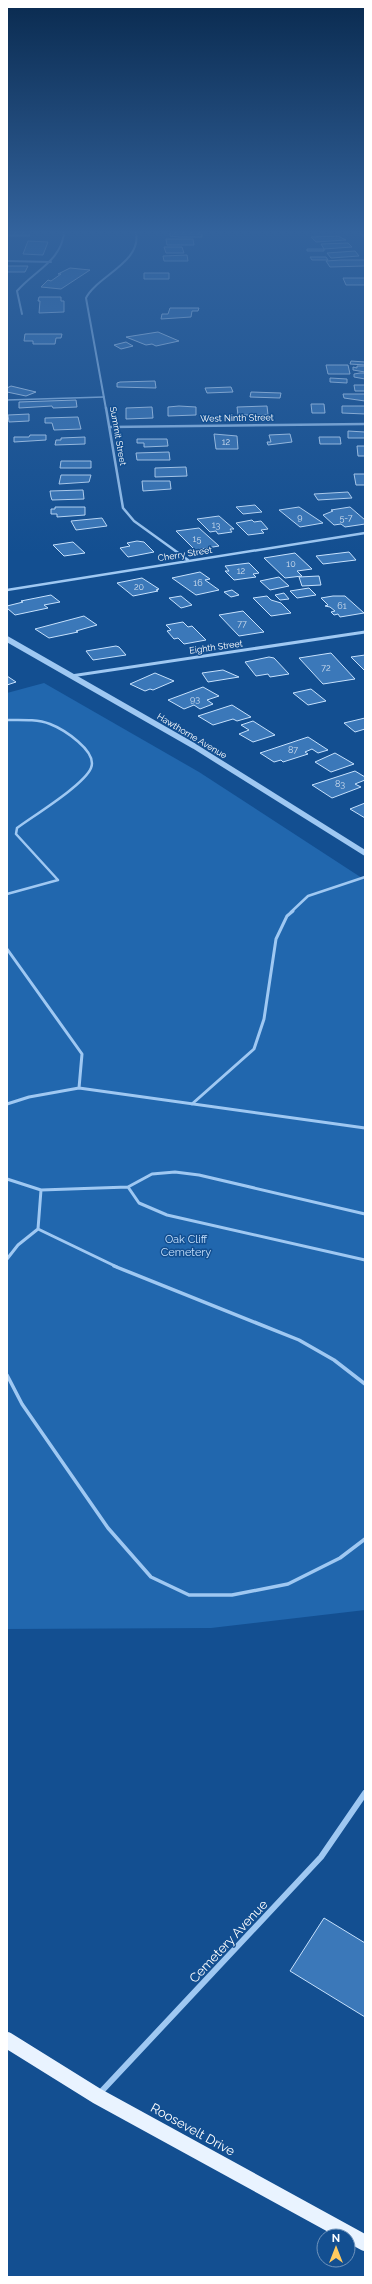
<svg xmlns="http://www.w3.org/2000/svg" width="372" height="2284" viewBox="0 0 372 2284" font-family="Raleway,sans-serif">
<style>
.green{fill:#2167ae}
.building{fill:#3b78b9;stroke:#c6e1fd}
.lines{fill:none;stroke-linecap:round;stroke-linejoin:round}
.service-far3{stroke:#9fc8f2;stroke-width:1.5}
.service-far2{stroke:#9fc8f2;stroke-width:2.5}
.service-far1{stroke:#9fc8f2;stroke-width:3}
.service{stroke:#9fc8f2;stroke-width:3.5}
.minor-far3{stroke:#9fc8f2;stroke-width:2}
.minor-far2{stroke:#9fc8f2;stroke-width:2.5}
.minor-far1{stroke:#9fc8f2;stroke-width:3}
.minor{stroke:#9fc8f2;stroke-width:6}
.tertiary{stroke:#9fc8f2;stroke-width:5.5}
.primary{stroke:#e9f3ff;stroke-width:16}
.labels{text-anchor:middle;stroke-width:3;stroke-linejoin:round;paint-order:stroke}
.far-street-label{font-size:9px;fill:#fff;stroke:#134f91}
.number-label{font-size:9px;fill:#ceddee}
.park-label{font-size:11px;fill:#c6e1fd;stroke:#134f91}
.near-street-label{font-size:13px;fill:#fff;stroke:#134f91}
</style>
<rect width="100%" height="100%" fill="#134f91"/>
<!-- green -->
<path class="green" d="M44 683 199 772 365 880V1610L211 1628 7 1629V693Z"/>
<!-- building -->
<path class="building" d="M7 233H29L30 236H7Z
M170 233H202V237H179L170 236Z
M338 236 346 240 316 242 311 237Z
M166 239H193L194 245H167Z
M28 241 48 242 43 255 23 254Z
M348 243 352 247 324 249 321 244Z
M164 247H182L184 253H166Z
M307 249H324V251H307Z
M355 251 359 256 331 258 327 253Z
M187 255 188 261H164L163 256Z
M310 257H326L328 260H312Z
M341 260H365V266L330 267 326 261Z
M7 266H28L25 272H7Z
M70 268 90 270 61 289 41 287 48 280 51 281 61 274H58Z
M144 273H169V279H144Z
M343 278H365V285H346Z
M39 297H61V301H64V312L39 313 40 301H38Z
M170 308H199L198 311H192L191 317 161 319 162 314H168Z
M158 332 179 341 156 346 152 344 146 345 126 337Z
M25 334H62L61 338H56L55 344H33V341H24Z
M126 342 133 346 121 349 114 345Z
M351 361 365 362V365L350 364Z
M326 365H348L350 374H328Z
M357 366H365V372L353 370V367L357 368Z
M360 373H365V379L354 377V374Z
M330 378 347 379V383L330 382Z
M155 381 156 388 117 387V383L120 382Z
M354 385H365V391H355Z
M11 386 36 392 26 396 7 392V388Z
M231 387 233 392 207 393 205 388Z
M251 392 281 393 280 398 250 397Z
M343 394H365V401L344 398Z
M76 400 77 407 53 408 52 406 19 408V402Z
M311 404H324L325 413H312Z
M179 406 196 407V415L168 416V407Z
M267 406 268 415H238L237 407Z
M342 406H365V414L342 413Z
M152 407 153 418 126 419V408Z
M29 414V421L9 422 8 415Z
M78 417 81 429 54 430 52 423H45V418Z
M348 431 365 432V438H348Z
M214 434 237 436 238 449H216Z
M290 434 292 442 268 445 267 442H271L269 435Z
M30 435H46V440L14 442V437H29Z
M85 437V444L55 445 56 440H61V438Z
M319 437H340L341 444H320Z
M137 439H167L168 446 144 447V443H137Z
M357 446H365V456H358Z
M169 452 170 460H137L136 453Z
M61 461H91V468H60Z
M186 467 187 476 155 477V468Z
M354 474H365V485H356Z
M61 475H91L89 482 59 484Z
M142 481H170L171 489 143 491Z
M83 490 84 499 52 500 51 497 50 491Z
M348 492 352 498 318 500 314 494Z
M255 505 262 512 243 514 236 507Z
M55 507H85V515L57 517V514H51V509H55Z
M299 507 323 523 300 527 279 510Z
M350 507 365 520V524L345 527 341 524 334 525 323 515 333 511 331 510Z
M219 516 234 529H230L232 532 218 534 216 531 210 532 197 519Z
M102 518 107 526 76 530 71 521Z
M252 520 254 522 261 521 268 529 261 530 264 533 248 535 236 523Z
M199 528 219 546 195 550 176 531Z
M137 541 144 542 154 552 128 557 120 548 130 546 127 543Z
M73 542 85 553 64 556 53 545Z
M349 552 356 560 323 564 316 556Z
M295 553 312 569 297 571 302 576 285 578 264 558Z
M249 563 259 573 253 574 256 577 234 580 225 571H229L225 566Z
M200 572 210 579 205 580 219 590 196 595 172 578Z
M319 576 321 585 302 586 299 577Z
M279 577 289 586 270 590 260 581Z
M142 578 159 589 156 590 158 591 133 596 117 583Z
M309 588 316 595 297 598 290 591Z
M232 590 239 595 231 597 224 592Z
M284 593 289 599 280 600 275 595Z
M51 595 60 602 44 605 48 608 15 615 7 608V606L23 602 21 601Z
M181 596 192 605 181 608 169 598Z
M267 596 271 600 281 603 291 613 271 616 253 598Z
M333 596H345L364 613 340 617 338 614 334 615 331 612 335 611 330 607 325 606 328 605 321 598Z
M243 611 264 632 239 636 219 615Z
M84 616 97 625 76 631 78 632 49 638 35 629Z
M183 622 188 627 192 626 206 640 184 644 178 638 174 639 167 631 171 630 166 625Z
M116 646 119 647 126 655 93 660 86 651Z
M331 653 355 679 323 684 299 658Z
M365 655V671L351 657Z
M269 657 274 658 289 674 270 677 268 674 256 676 245 662Z
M223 670 239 677 208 682 202 673Z
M155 673 174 681 153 690 150 689 145 691 130 684Z
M7 676 16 682 7 685Z
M203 687 219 696 207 700 213 704 200 709 194 705 184 709 168 700Z
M311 689 326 701 308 705 293 693Z
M232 705 251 717 237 721 233 719 213 725 198 716Z
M365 718V729L355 732 344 723Z
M253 721 275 735 253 742 239 734 249 730 241 725Z
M308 737 328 750 318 753 312 749 305 752 308 754 283 762 281 760 274 762 260 753Z
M335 753 354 764 331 772 315 762Z
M355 771 365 777V780L355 784 361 787 332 798 312 785Z
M365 803V818L350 809Z
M324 1918 365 1943V2017L290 1971Z"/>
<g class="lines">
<!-- service-far3 -->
<path class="service-far3" d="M7 400 104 397"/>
<!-- service-far2 -->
<path class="service-far2" d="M7 720C21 720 37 719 50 724 63 729 98 751 91 768 84 785 33 816 17 828L16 834 58 880 7 894
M291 912 308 896 365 877"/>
<!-- service-far1 -->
<path class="service-far1" d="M7 949 82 1054 79 1088
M7 1104 29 1097 79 1088 365 1128
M192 1104 254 1049 264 1019 276 939 287 916 293 911
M7 1179 41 1190 128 1187 152 1174 175 1172 199 1175 365 1214
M128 1187 139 1203 167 1215 365 1260
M38 1229 117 1267
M7 1259 18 1245 38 1229 41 1190"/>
<!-- service -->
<path class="service" d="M114 1266 299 1340 334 1360 365 1384
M7 1375 22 1404 108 1528 151 1577 189 1595H232L288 1584 340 1558 365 1539"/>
<!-- minor-far3 -->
<path class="minor-far3" d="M360 233 365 237
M7 261 51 262
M22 314 17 291C34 271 61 261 64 233
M106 409 86 298C96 277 142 262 136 233"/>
<!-- minor-far2 -->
<path class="minor-far2" d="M106 408 123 508 134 521 188 560
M110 427 365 424
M7 590 365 533"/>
<!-- minor-far1 -->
<path class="minor-far1" d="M71 676 365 632"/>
<!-- minor -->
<path class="minor" d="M99 2094 321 1857 365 1793"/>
<!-- tertiary -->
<path class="tertiary" d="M7 639 194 746 365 853"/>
<!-- primary -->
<path class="primary" d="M7 2040 97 2096 365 2243"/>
</g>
<!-- sky -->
<linearGradient id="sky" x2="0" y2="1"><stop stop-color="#0a2b50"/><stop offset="0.42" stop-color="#33639d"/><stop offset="1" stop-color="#33639d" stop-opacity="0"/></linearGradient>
<rect width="372" height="553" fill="url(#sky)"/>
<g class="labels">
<!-- far-street labels -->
<g class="far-street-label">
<text transform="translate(237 418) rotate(-1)" y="3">West Ninth Street</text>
<text transform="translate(118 436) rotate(80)" y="3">Summit Street</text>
<text transform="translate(185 554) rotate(-9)" y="3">Cherry Street</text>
<text transform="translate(216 647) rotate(-8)" y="3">Eighth Street</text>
<text transform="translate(192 736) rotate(31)" y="3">Hawthorne Avenue</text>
</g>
<!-- number labels -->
<g class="number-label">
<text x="226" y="445">12</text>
<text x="300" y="520">9</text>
<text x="346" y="521">5-7</text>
<text x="216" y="528">13</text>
<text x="197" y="542">15</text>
<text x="291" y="567">10</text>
<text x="241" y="574">12</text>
<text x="198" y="586">16</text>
<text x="139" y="590">20</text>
<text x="342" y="609">61</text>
<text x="242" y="627">77</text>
<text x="326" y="671">72</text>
<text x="195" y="702">93</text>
<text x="293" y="753">87</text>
<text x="340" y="787">83</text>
</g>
<!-- park labels -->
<g class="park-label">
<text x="186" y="1243">Oak Cliff<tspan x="186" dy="13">Cemetery</tspan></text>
</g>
<!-- near-street labels -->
<g class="near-street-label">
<text transform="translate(228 1941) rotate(-47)" y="5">Cemetery Avenue</text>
<text transform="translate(193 2129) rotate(29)" y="5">Roosevelt Drive</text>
</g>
</g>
<!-- border -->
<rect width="372" height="2284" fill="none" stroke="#ffffff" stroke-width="16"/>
<!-- north arrow -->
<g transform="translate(336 2248)"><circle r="19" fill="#134f91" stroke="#7195bd"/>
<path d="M0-3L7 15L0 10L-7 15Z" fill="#ffca5f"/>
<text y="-6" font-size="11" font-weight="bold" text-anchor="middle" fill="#ffffff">N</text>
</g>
</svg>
